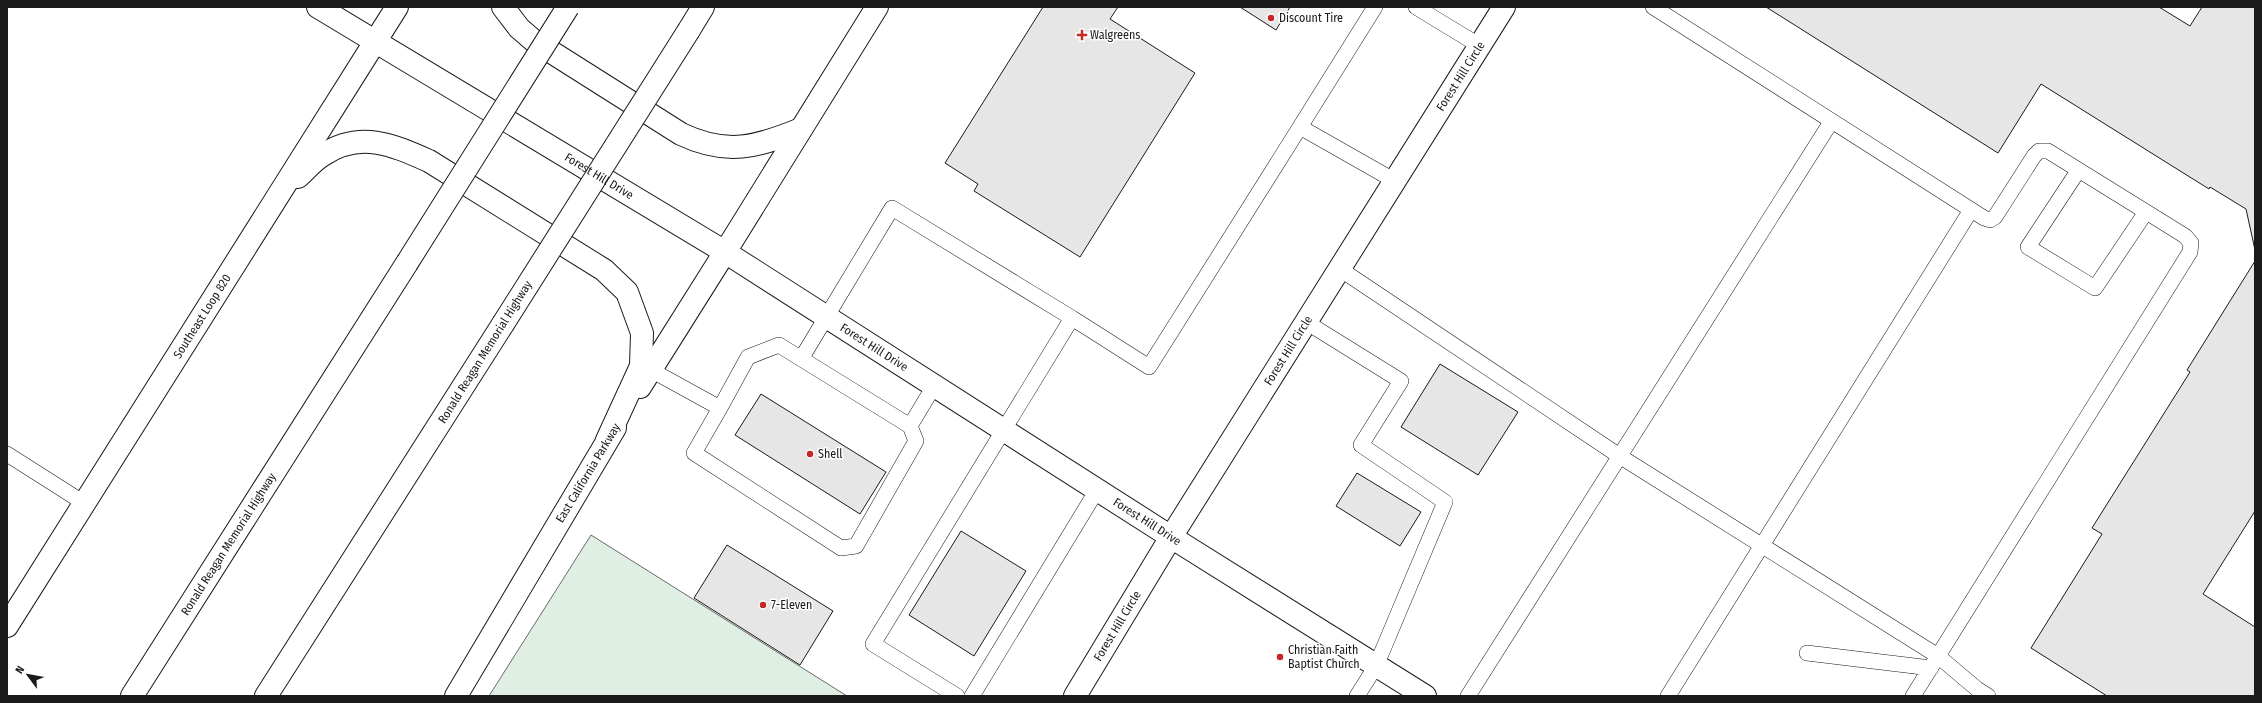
<svg xmlns="http://www.w3.org/2000/svg" width="2262" height="703" viewBox="0 0 2262 703" font-family="'Fira Sans Condensed',sans-serif">
<style>
.green{fill:#e0efe3;stroke:#6a6a6a}
.building{fill:#e6e6e6;stroke:#1a1a1a}
.lines{fill:none;stroke-linecap:round;stroke-linejoin:round}
.lane-casing{stroke:#1a1a1a;stroke-width:16}
.secondary-casing{stroke:#1a1a1a;stroke-width:24}
.highway-casing{stroke:#1a1a1a;stroke-width:24}
.lane{stroke:#fff;stroke-width:15}
.secondary{stroke:#fff;stroke-width:22}
.highway{stroke:#fff;stroke-width:22}
.highway-bridge-casing{stroke:#1a1a1a;stroke-width:24;stroke-linecap:butt}
.highway-bridge{stroke:#fff;stroke-width:22}
.poi-dot{fill:#c62828;stroke:#fff;stroke-width:1.5}
.labels{text-anchor:middle;stroke-width:3;stroke-linejoin:round;paint-order:stroke}
.poi-label{font-size:12px;fill:#1a1a1a;stroke:#fff;text-anchor:start}
.street-label{font-size:12px;fill:#1a1a1a;stroke:#fff}
</style>
<rect width="100%" height="100%" fill="#fff"/>
<!-- green -->
<path class="green" d="M591 535 847 696H489Z"/>
<!-- building -->
<path class="building" d="M1043 7H1118L1110 19 1195 73 1080 257 974 191 978 184 945 163Z
M1240 7H1290L1276 30Z
M1766 7H2159L2190 26 2202 7H2255V250L2246 209 2210 187 2209 189 2041 84 1998 153Z
M2255 261V511L2203 594 2255 627V696H2107L2031 648 2102 534 2092 528 2190 372 2187 370Z
M1440 364 1518 412 1478 475 1401 427Z
M761 394 886 472 860 514 735 435Z
M1357 473 1421 512 1400 546 1336 506Z
M961 531 1026 571 974 656 909 615Z
M727 545 833 611 800 665 694 598Z"/>
<g class="lines">
<!-- lane casing -->
<g class="lane-casing">
<path id="lane" d="M1416 7 1480 46
M1653 7 1984 218 1990 220 1995 217 2034 156 2039 151H2048L2185 236 2191 243 2190 252 1913 696
M1300 127 1375 7
M2078 171 2028 247 2095 288 2146 212
M1340 269 1621 457 1938 656 1977 689 1988 696
M1306 322 1401 381 1361 445 1445 502 1376 666 1357 696
M801 359 892 208 1072 318
M651 370 720 408 694 453 841 548 856 546 916 441 910 426 779 345 748 357 720 408
M910 426 934 386
M7 454 84 503
M1807 653 1931 668
M957 696 873 644 1072 318 1149 367 1300 127 1395 181
M972 696 1097 490
M1468 696 1831 122
M1668 696 1971 210"/>
</g>
<!-- secondary casing -->
<g class="secondary-casing">
<g id="secondary">
<path id="s1" d="M318 7 725 252 1171 537 1425 696"/>
<path d="M503 7 519 28 534 41 681 134C727 156 757 147 801 129"/>
<path d="M298 177C306 170 314 160 323 155 360 130 393 145 429 161L604 270 627 292 642 333 641 366 607 440"/>
<path d="M640 387 725 252"/>
<path id="s2" d="M7 626 397 7"/>
<path d="M456 696 615 428"/>
<path id="s3" d="M1075 696 1171 537 1504 7"/>
</g>
</g>
<!-- highway casing -->
<g class="highway-casing">
<g id="highway">
<path d="M689 30 703 7"/>
<path d="M725 252 877 7"/>
<path id="s4" d="M132 696 407 263"/>
<path d="M266 696 503 324"/>
</g>
</g>
<!-- lane -->
<use href="#lane" class="lane"/>
<!-- secondary -->
<use href="#secondary" class="secondary"/>
<!-- highway -->
<use href="#highway" class="highway"/>
<!-- highway-bridge casing -->
<g class="highway-bridge-casing">
<path id="highway-bridge" d="M407 263 568 7
M503 324 689 30"/>
</g>
<!-- highway-bridge -->
<use href="#highway-bridge" class="highway-bridge"/>
</g>
<!-- markers -->
<g class="poi-dot">
<circle cx="1271" cy="18" r="4"/>
<path d="M1080 29h4v4h4v4h-4v4h-4v-4h-4v-4h4z"/>
<circle cx="810" cy="454" r="4"/>
<circle cx="763" cy="605" r="4"/>
<circle cx="1280" cy="657" r="4"/>
</g>
<g class="labels">
<!-- poi labels -->
<g class="poi-label">
<text x="1279" y="22">Discount Tire</text>
<text x="1090" y="39">Walgreens</text>
<text x="818" y="458">Shell</text>
<text x="771" y="609">7-Eleven</text>
<text x="1288" y="654">Christian Faith<tspan x="1288" dy="14">Baptist Church</tspan></text>
</g>
<!-- street labels -->
<g class="street-label">
<text dy="4" stroke="none"><textPath href="#s3" startOffset="730">Forest Hill Circle</textPath></text>
<text dy="4" stroke="none"><textPath href="#s1" startOffset="328">Forest Hill Drive</textPath></text>
<text dy="4" stroke="none"><textPath href="#s2" startOffset="366">Southeast Loop 820</textPath></text>
<text dy="4" stroke="none"><textPath href="#s1" startOffset="652">Forest Hill Drive</textPath></text>
<text dy="4" stroke="none"><textPath href="#s3" startOffset="406">Forest Hill Circle</textPath></text>
<text transform="translate(485 352) rotate(-58)" y="4">Ronald Reagan Memorial Highway</text>
<text transform="translate(588 473) rotate(-59)" y="4">East California Parkway</text>
<text dy="4" stroke="none"><textPath href="#s1" startOffset="976">Forest Hill Drive</textPath></text>
<text dy="4" stroke="none"><textPath href="#s4" startOffset="180">Ronald Reagan Memorial Highway</textPath></text>
<text dy="4" stroke="none"><textPath href="#s3" startOffset="82">Forest Hill Circle</textPath></text>
</g>
</g>
<!-- border -->
<rect width="2262" height="703" fill="none" stroke="#1a1a1a" stroke-width="16"/>
<!-- north arrow -->
<g transform="translate(28 675) rotate(302)" stroke="#ffffff" stroke-width="3" paint-order="stroke">
<path d="M0-3L7 15L0 10L-7 15Z" fill="#1a1a1a"/>
<text y="-6" font-size="11" font-weight="bold" text-anchor="middle" fill="#1a1a1a">N</text>
</g>
</svg>
